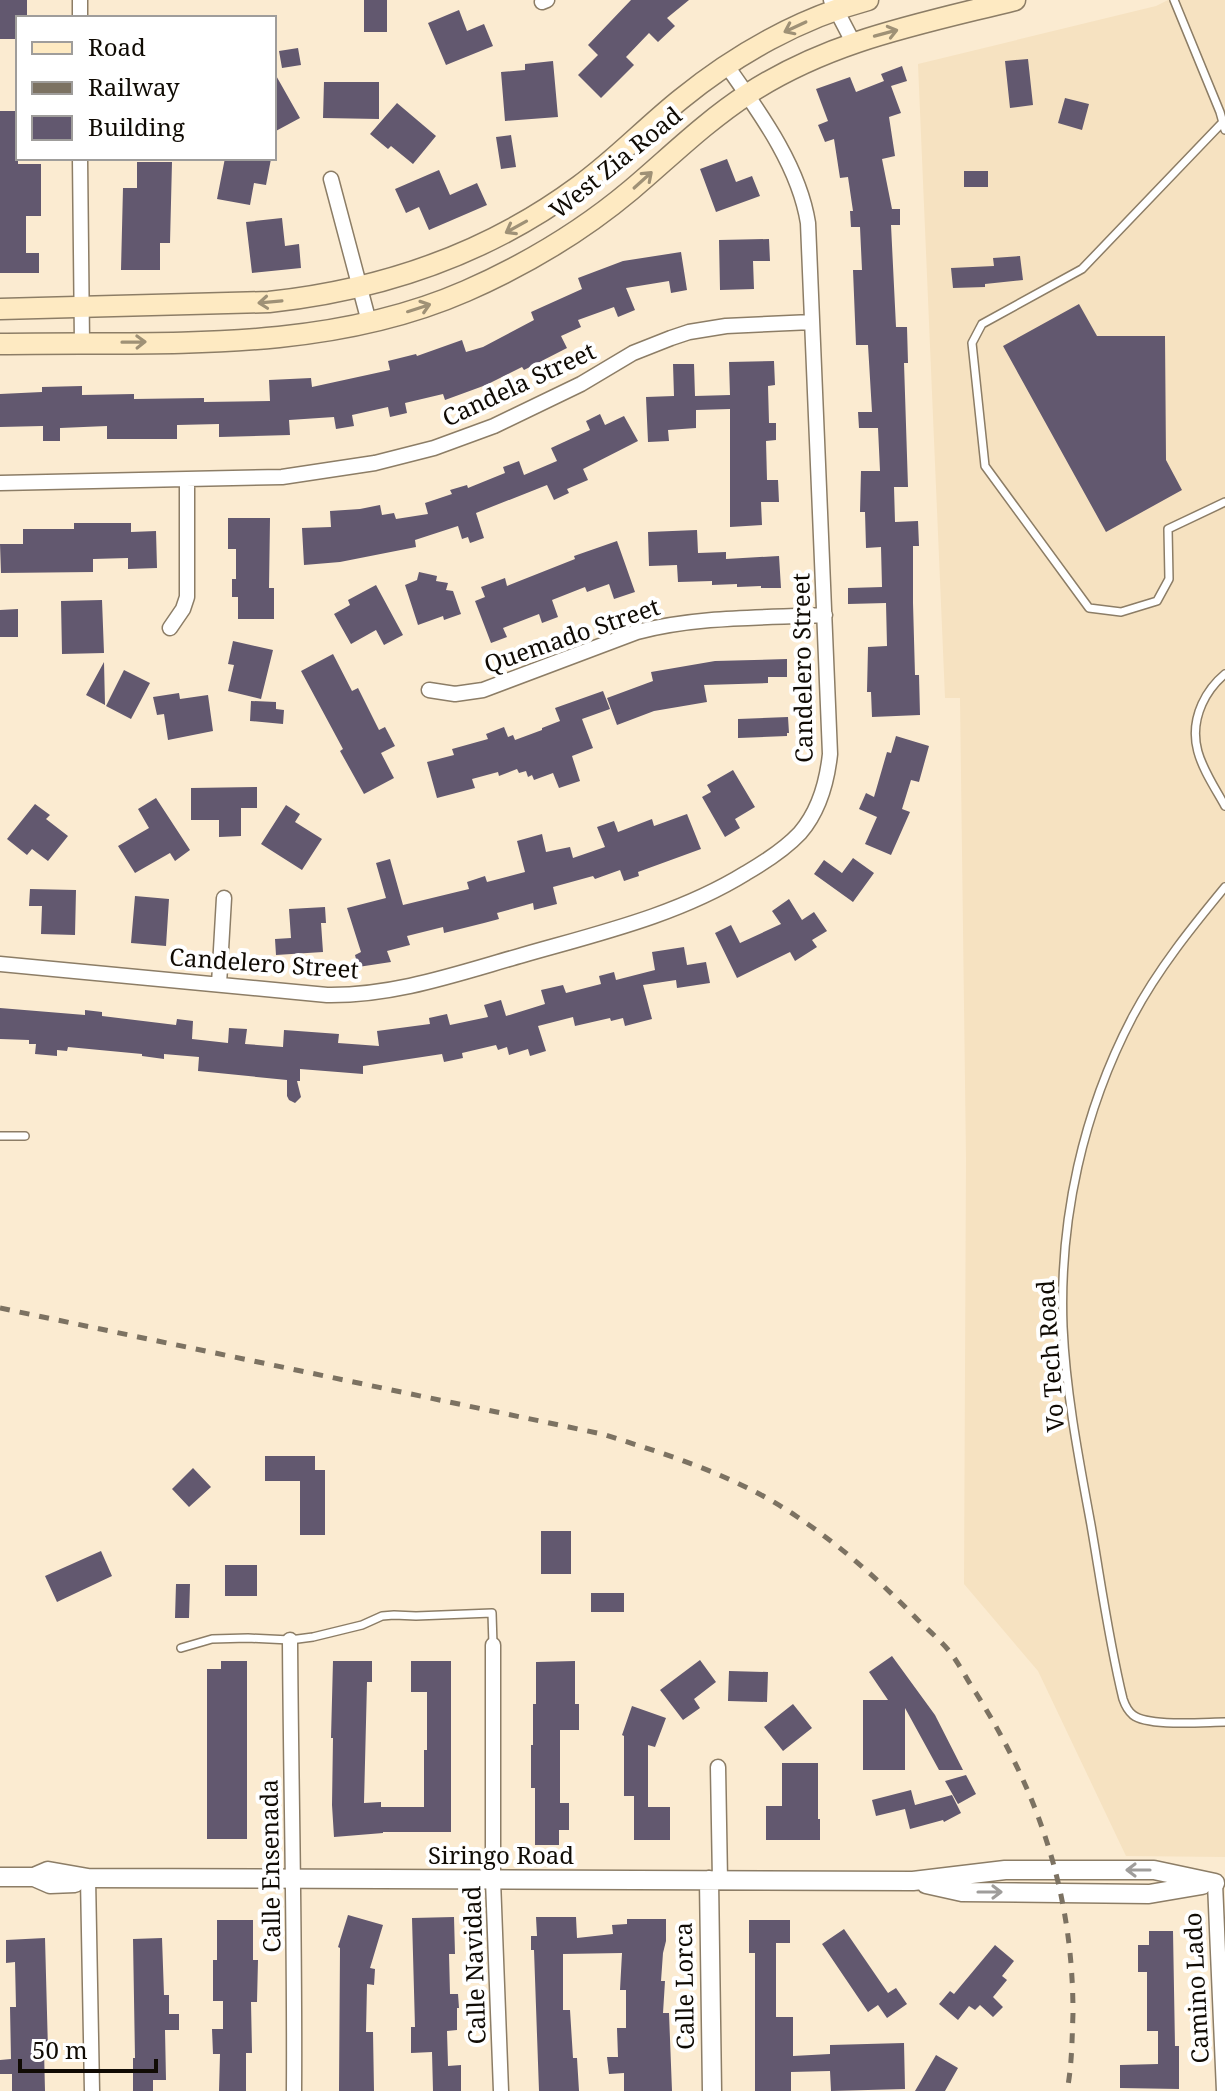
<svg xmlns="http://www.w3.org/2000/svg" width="1225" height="2091" viewBox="0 0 1225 2091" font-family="'Noto Serif',serif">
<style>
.built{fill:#f6e2c1}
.building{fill:#62586f}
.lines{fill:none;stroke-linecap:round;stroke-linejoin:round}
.service-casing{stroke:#8c7d66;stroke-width:10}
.minor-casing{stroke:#8c7d66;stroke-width:17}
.tertiary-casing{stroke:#8c7d66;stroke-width:21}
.secondary-casing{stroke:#8c7d66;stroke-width:23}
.service{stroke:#fff;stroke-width:7}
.minor{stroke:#fff;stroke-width:14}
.tertiary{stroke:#fff;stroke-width:18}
.secondary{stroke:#feeac2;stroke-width:20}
.rail{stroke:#7c7262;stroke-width:5;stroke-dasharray:10 10;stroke-linecap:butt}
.oneway{stroke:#9f9176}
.oneway2{stroke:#9f9d9b}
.labels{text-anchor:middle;stroke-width:8;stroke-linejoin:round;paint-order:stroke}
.street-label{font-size:24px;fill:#100b04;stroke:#fff}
</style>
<rect width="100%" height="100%" fill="#fbebd1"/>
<!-- built -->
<path class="built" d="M1168 0H1225V1857L1126 1856 1038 1671 964 1584 966 1159 960 698H945L918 64 1156 6Z"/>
<!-- building -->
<path class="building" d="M0 0H27V18H18V39H0Z
M364 0H387V32H364Z
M631 0H689L667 18 675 26 658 42 649 33 626 57 634 65 601 98 578 75 598 55 588 45Z
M459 10 467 31 484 24 493 46 446 65 428 23Z
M298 48 301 65 282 68 279 51Z
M1028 59 1033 105 1010 108 1005 61Z
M553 61 558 117 505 121 501 72 525 70V64Z
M902 66 907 81 891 86 901 113 889 117 895 156 882 159 892 209H900V225H891L896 327H907L908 363H904L908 487H894L895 522 918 521 919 546H913V603L915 675H919L920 715 872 717 871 692H867L868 647 887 646 886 603 848 604V588L882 587 881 547 866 548 865 512H860L861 471H880L878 428H859L858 412H872L868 345H856L853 270H862L860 227H851L850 211H853L848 177 840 178 834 139 825 142 818 125 828 121 816 89 850 77 856 92 884 81 881 74Z
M274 72 300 118 274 132Z
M324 82H379V119L323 118Z
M1065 98 1089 104 1082 130 1058 123Z
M397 103 436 136 413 164 391 146 388 149 370 134Z
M0 111H18V164H41V216H26V253H39V273H0Z
M511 135 516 167 501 169 496 137Z
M225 158 271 159 266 185 254 183 250 205 217 199Z
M727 159 736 182 752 176 760 196 716 212 700 169Z
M137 162H172L170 243H160V270H121L123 188H137Z
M439 170 450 195 477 183 487 205 429 230 419 207 406 213 395 189Z
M964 171H988V187H964Z
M282 218 285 246 299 244 301 268 252 273 246 222Z
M769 239 770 261H753L754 289 720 290 719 240Z
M681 252 687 290 671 293 669 281 626 288 635 310 618 317 614 307 578 320 581 327 561 336 567 348 524 370 522 367 486 385 445 400 443 394 405 403 407 413 390 417 388 407 352 415 354 426 336 429 334 417 289 420 290 435 219 437V424L177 425V439H107V426L60 428V441H43V426L0 427V394L42 392V387L82 386V395L134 394V399L204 398V402L270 401 269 380 311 378 312 387 390 370 388 361 416 354 417 356 462 340 466 352 483 347 534 320 531 312 582 289 578 278 623 261Z
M1020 256 1023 280 985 284V287L953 288 951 268 994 266 993 258Z
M1079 304 1097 336H1165L1166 460 1182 490 1106 532 1003 346Z
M774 361 775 385 768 386 769 423H776V440L766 441 767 480H778L779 502H761L762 525 730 527V409L696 410V428L668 430 669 441 648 442 646 397 674 396 673 364H694L695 396 730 395 729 362Z
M600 414 605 425 624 416 638 441 583 469 588 480 567 489 569 493 554 500 547 485 476 513 484 538 470 543 468 537 462 539 458 526 415 540 416 547 340 562 304 565 302 528 331 527 330 511 360 509 380 505 382 515 394 513 396 519 428 514 425 503 452 494 450 490 467 485 468 488 505 473 503 467 519 461 524 475 557 461 551 448 590 430 586 421Z
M228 518H270L269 588H274V619H238V597H232V579H236V549H228Z
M74 523H131V532L156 531 157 568 128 569V558L93 559V572L1 573 0 544H23V529H74Z
M697 530 698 553 726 552V559L779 556 781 588H761V586L737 587V584L712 585V581L678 582 677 565 649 566 648 532Z
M617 541 635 592 614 599 609 584 587 592 585 587 552 600 558 617 542 623 539 614 503 628 507 637 491 643 475 601 485 597 481 587 505 578 507 586 575 559 574 556Z
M419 572 437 576 436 581 448 583 446 590 453 591 461 614 444 620 443 616 418 625 405 585 417 580Z
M376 585 403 635 384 645 376 630 351 644 334 614 350 605 348 600Z
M102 600 104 653 62 654 61 601Z
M18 609V637H0V610Z
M233 641 273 650 261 699 228 691 234 665 228 664Z
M333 654 352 691 358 688 379 730 385 727 395 746 381 753 394 778 364 794 340 751 343 749 301 671Z
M787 659V677H768V683L704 685 707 702 654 711 617 725 607 698 653 681 651 672 715 661Z
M104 662 105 705 86 695Z
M124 670 150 683 131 719 106 706Z
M603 691 610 709 582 719 593 748 572 756 580 781 559 788 553 773 534 780 532 775 528 777 526 771 519 773 517 769 499 776 498 772 472 779 475 788 437 798 427 762 454 755 452 749 488 739 486 734 504 727 508 737 513 735 515 740 542 730V728L560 721 555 708Z
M179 693 180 699 208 695 213 731 168 740 164 714 157 715 153 697Z
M251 701 276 702V709L284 710 283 724 250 721Z
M788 717 789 733H787V736L738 738V719Z
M896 736 929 746 919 782 911 780 902 809 910 812 891 855 865 844 877 817 859 809 866 793 874 797 887 752 891 753Z
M733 770 755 807 735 819 740 828 725 837 702 797 711 792 707 785Z
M257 787V808H241V836L219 837V820H191V788Z
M156 798 190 850 175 861 170 853 135 873 118 846 149 828 138 809Z
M35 804 50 815 46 819 68 836 48 861 32 849 27 855 7 839Z
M286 805 300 814 295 822 322 839 302 870 261 844Z
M687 814 701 849 638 872 639 876 624 881 620 870 595 879 593 876 553 887 557 904 534 910 533 903 497 913 499 919 484 923 444 933 443 927 407 936 410 945 387 951 391 962 358 967 355 955 361 952 347 908 386 898 376 863 390 859 403 905 469 889 467 882 485 876 487 882 525 872 517 841 542 834 546 852 570 847 573 858 605 847 597 827 614 821 618 832 652 819 654 826Z
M853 858 874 873 853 902 814 874 824 860 842 873Z
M30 889 76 890 75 935 41 934 42 906H29Z
M135 896 169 899 166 946 131 943Z
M789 899 802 920 814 912 827 931 812 940 817 947 795 961 790 952 737 978 715 933 731 925 740 943 781 924 772 911Z
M325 907 326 923H321L323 952 276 955 275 939 291 938 289 909Z
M684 947 687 965 706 962 710 983 677 988 676 980 643 985 652 1019 625 1026 623 1018 611 1021 610 1018 575 1026 573 1017 538 1026 546 1051 530 1056 528 1049 509 1055 507 1047 498 1050 496 1045 462 1053 463 1058 444 1062 442 1054 363 1066V1074L300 1069V1081H297L301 1097 295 1103 289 1100 287 1096V1080L198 1071 199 1057 164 1054V1059L142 1056V1054L68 1047 67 1051 57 1050V1056L35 1054 36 1044H29V1040L0 1039V1008L85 1015V1010L102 1012V1016L176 1025 177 1019 193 1021 192 1039 228 1043 229 1028 247 1029 245 1044 283 1047 284 1030 339 1034 338 1043 379 1046 377 1031 430 1024 429 1018 447 1014 450 1025 488 1017 484 1005 501 1000 506 1016 545 1004 541 990 563 985 566 993 601 984 599 976 614 972 616 980 655 970 652 952Z
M265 1456H315V1470H325V1535H300V1481H265Z
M193 1468 211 1487 189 1507 172 1489Z
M541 1531H571V1574H541Z
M101 1551 112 1576 57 1602 45 1576Z
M225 1565H257V1596H225Z
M176 1584H190L189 1618H175Z
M591 1593H624V1612H591Z
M892 1656 935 1715 963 1770H939L905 1708V1770H863V1700H888L869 1672Z
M700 1660 716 1682 694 1699 700 1708 683 1720 660 1690Z
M221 1661H247V1839H207V1669H221Z
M333 1661H372V1682H367L364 1803 381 1802V1807H424V1750H427V1692H411V1661H451V1832H383V1833L334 1837 332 1805 333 1738H331Z
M575 1661V1704H579V1730H560V1803H569V1830H559V1845H535V1788H531V1745H533V1704H536V1662Z
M729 1671 768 1672 767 1702 728 1701Z
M793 1704 812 1728 783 1751 764 1727Z
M632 1706 666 1718 655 1747 648 1745V1807H670V1840H634V1796H624V1736L622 1735Z
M782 1763H818V1819H820V1840H766V1806H782Z
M966 1775 976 1794 958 1804 945 1781Z
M911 1790 915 1805 952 1795 961 1813 944 1822 943 1820 910 1829 905 1809 876 1816 872 1800Z
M348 1915 383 1925 370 1968 375 1969 374 1985 367 1984 366 2032H373L374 2091H339L340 1948 338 1947Z
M454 1917 455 1954H449L450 1994H458L459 2008H457V2030L447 2031 448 2066 461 2065V2091H433L432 2052 411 2053V2027H415L412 1918Z
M536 1917H576L577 1938 613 1934 612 1925 627 1924V1919H666V1941L663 1953 661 1981H665L663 2013H669L672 2091H624V2073L609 2074 607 2057H618L617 2028H626V1990H620L622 1953 563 1954V2010H570L573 2058H577L579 2091H539L534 1950H531V1936H537Z
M217 1920H253V1960H258L257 2002H251L252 2053H246V2091H219L220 2054H213L212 2029H223V2001H213V1960H217Z
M749 1920H790V1943H776V2017H793V2056L830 2054V2045L904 2043 905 2089 831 2091 830 2071 791 2072V2091H755V1953H749Z
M844 1929 888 1993 896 1988 907 2004 887 2018 878 2005 868 2012 822 1944Z
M1149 1931H1173L1175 2046H1179V2089L1120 2088V2065L1158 2064V2031H1147V1972H1138V1945H1149Z
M45 1938 48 2050H44L45 2091H12V2074H0V2060L11 2059 10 2007H16L15 1962 6 1963V1940Z
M162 1938 164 1995H169V2014H179V2030H165L166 2080H153V2091H133V2058H135L133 1939Z
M995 1945 1014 1961 1002 1976 1007 1980 993 1997 1003 2007 993 2017 980 2005 975 2010 969 2006 958 2020 939 2004 950 1991 954 1994Z
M936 2055 958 2068 945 2091H915Z"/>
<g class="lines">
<!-- service casing -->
<g class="service-casing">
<path id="service" d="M1174 0 1220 112 1225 130
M1222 123 1082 269 982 324 972 343 985 466 1089 608 1121 612 1157 601 1169 579 1168 529 1225 502
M1225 674C1214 683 1208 691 1202 704 1184 744 1206 772 1225 806
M1225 887C1192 927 1158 969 1133 1016 1083 1111 1059 1219 1063 1327 1066 1393 1079 1460 1091 1525 1101 1583 1109 1642 1123 1699 1125 1705 1128 1711 1133 1715 1148 1727 1205 1722 1225 1722
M0 1136H25
M181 1648 212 1639 248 1638 290 1640 313 1637 362 1625 382 1616 394 1615 416 1616 492 1613 493 1645"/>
</g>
<!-- minor casing -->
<g class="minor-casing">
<path id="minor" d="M831 0 853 42
M542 2 547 0
M80 18V0
M80 158 82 343
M331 179 369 322
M0 483 282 477 375 463 434 448 494 426 581 384 633 353 671 338 689 332 726 326 812 322
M170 628 183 609 187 597V480
M429 690 455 694 483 690 637 632C698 616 762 618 825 615
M0 964 327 995C395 996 459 973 523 955 600 933 678 915 746 873 765 862 785 849 800 833 819 811 827 782 830 754L808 223C799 166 760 113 727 66
M219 984 224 898
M290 1640C291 1790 295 1941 294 2091
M493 1645V1880L501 2091
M718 1767 720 1880
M88 1878 92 2091
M1215 1883 1224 2091"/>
</g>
<!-- tertiary casing -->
<g class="tertiary-casing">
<path id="tertiary" d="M0 1877H34L50 1884 75 1883
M34 1877 48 1871 88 1878 913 1881 1005 1870H1154L1215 1883
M709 1880 712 2091
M926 1884 962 1892 1149 1894 1202 1885"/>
</g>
<!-- secondary casing -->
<g class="secondary-casing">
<path id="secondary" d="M0 309 269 302C381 290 487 254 579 186 615 160 646 127 681 99 735 55 800 18 868 0
M0 344C156 341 320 355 466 291 525 265 581 232 631 190 670 157 705 122 748 94 831 40 920 24 1015 0"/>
</g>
<!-- service -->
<use href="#service" class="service"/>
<!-- minor -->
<use href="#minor" class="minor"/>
<!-- tertiary -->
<use href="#tertiary" class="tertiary"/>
<!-- secondary -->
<use href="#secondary" class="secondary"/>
<!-- rail -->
<path class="rail" d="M0 1308 602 1434C669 1455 737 1476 796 1516 841 1546 879 1580 916 1618 927 1629 940 1640 950 1652 960 1665 967 1680 976 1693 1039 1793 1073 1894 1073 2013 1072 2040 1072 2065 1067 2091"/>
</g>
<!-- one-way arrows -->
<defs><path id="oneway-shaft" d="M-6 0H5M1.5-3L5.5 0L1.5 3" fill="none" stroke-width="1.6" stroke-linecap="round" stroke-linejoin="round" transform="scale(2)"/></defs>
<g class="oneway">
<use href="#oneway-shaft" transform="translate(795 27) rotate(155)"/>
<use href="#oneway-shaft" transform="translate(886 33) rotate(-15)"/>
<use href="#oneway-shaft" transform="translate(643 180) rotate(-42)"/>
<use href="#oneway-shaft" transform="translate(516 227) rotate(151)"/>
<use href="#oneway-shaft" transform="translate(270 302) rotate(175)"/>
<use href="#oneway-shaft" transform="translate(419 308) rotate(-18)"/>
<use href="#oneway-shaft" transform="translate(134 342) rotate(-1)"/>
</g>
<g class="oneway2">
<use href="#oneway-shaft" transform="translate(1138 1870) rotate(-180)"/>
<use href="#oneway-shaft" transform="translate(990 1892)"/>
</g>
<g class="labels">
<!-- street labels -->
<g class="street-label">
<text transform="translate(616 163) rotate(-39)" y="8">West Zia Road</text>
<text transform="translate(519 385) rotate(-25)" y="8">Candela Street</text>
<text transform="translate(572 636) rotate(-19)" y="8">Quemado Street</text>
<text transform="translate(803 668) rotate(-91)" y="8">Candelero Street</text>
<text transform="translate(264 964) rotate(4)" y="8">Candelero Street</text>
<text transform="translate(1051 1356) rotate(-94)" y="8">Vo Tech Road</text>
<text x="501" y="1864">Siringo Road</text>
<text transform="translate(271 1866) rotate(-91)" y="8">Calle Ensenada</text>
<text transform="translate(475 1965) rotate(-92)" y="8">Calle Navidad</text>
<text transform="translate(685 1986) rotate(-91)" y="8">Calle Lorca</text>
<text transform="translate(1197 1988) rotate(-93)" y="8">Camino Lado</text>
</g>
</g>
<!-- legend -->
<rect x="16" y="16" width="260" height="144" fill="#ffffff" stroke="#9f9d9b" stroke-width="2"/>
<rect x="32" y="42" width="40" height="12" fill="#feeac2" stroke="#9f9d9b" stroke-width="2"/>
<text x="88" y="56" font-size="24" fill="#100b04">Road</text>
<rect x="32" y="82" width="40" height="12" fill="#7c7262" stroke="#9f9d9b" stroke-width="2"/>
<text x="88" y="96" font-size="24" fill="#100b04">Railway</text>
<rect x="32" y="116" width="40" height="24" fill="#62586f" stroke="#9f9d9b" stroke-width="2"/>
<text x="88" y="136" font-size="24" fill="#100b04">Building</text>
<!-- scale -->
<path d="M20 2059v12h136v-12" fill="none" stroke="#100b04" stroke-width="4"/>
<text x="32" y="2059" font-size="24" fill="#100b04" stroke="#ffffff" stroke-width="6" paint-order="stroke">50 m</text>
</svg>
